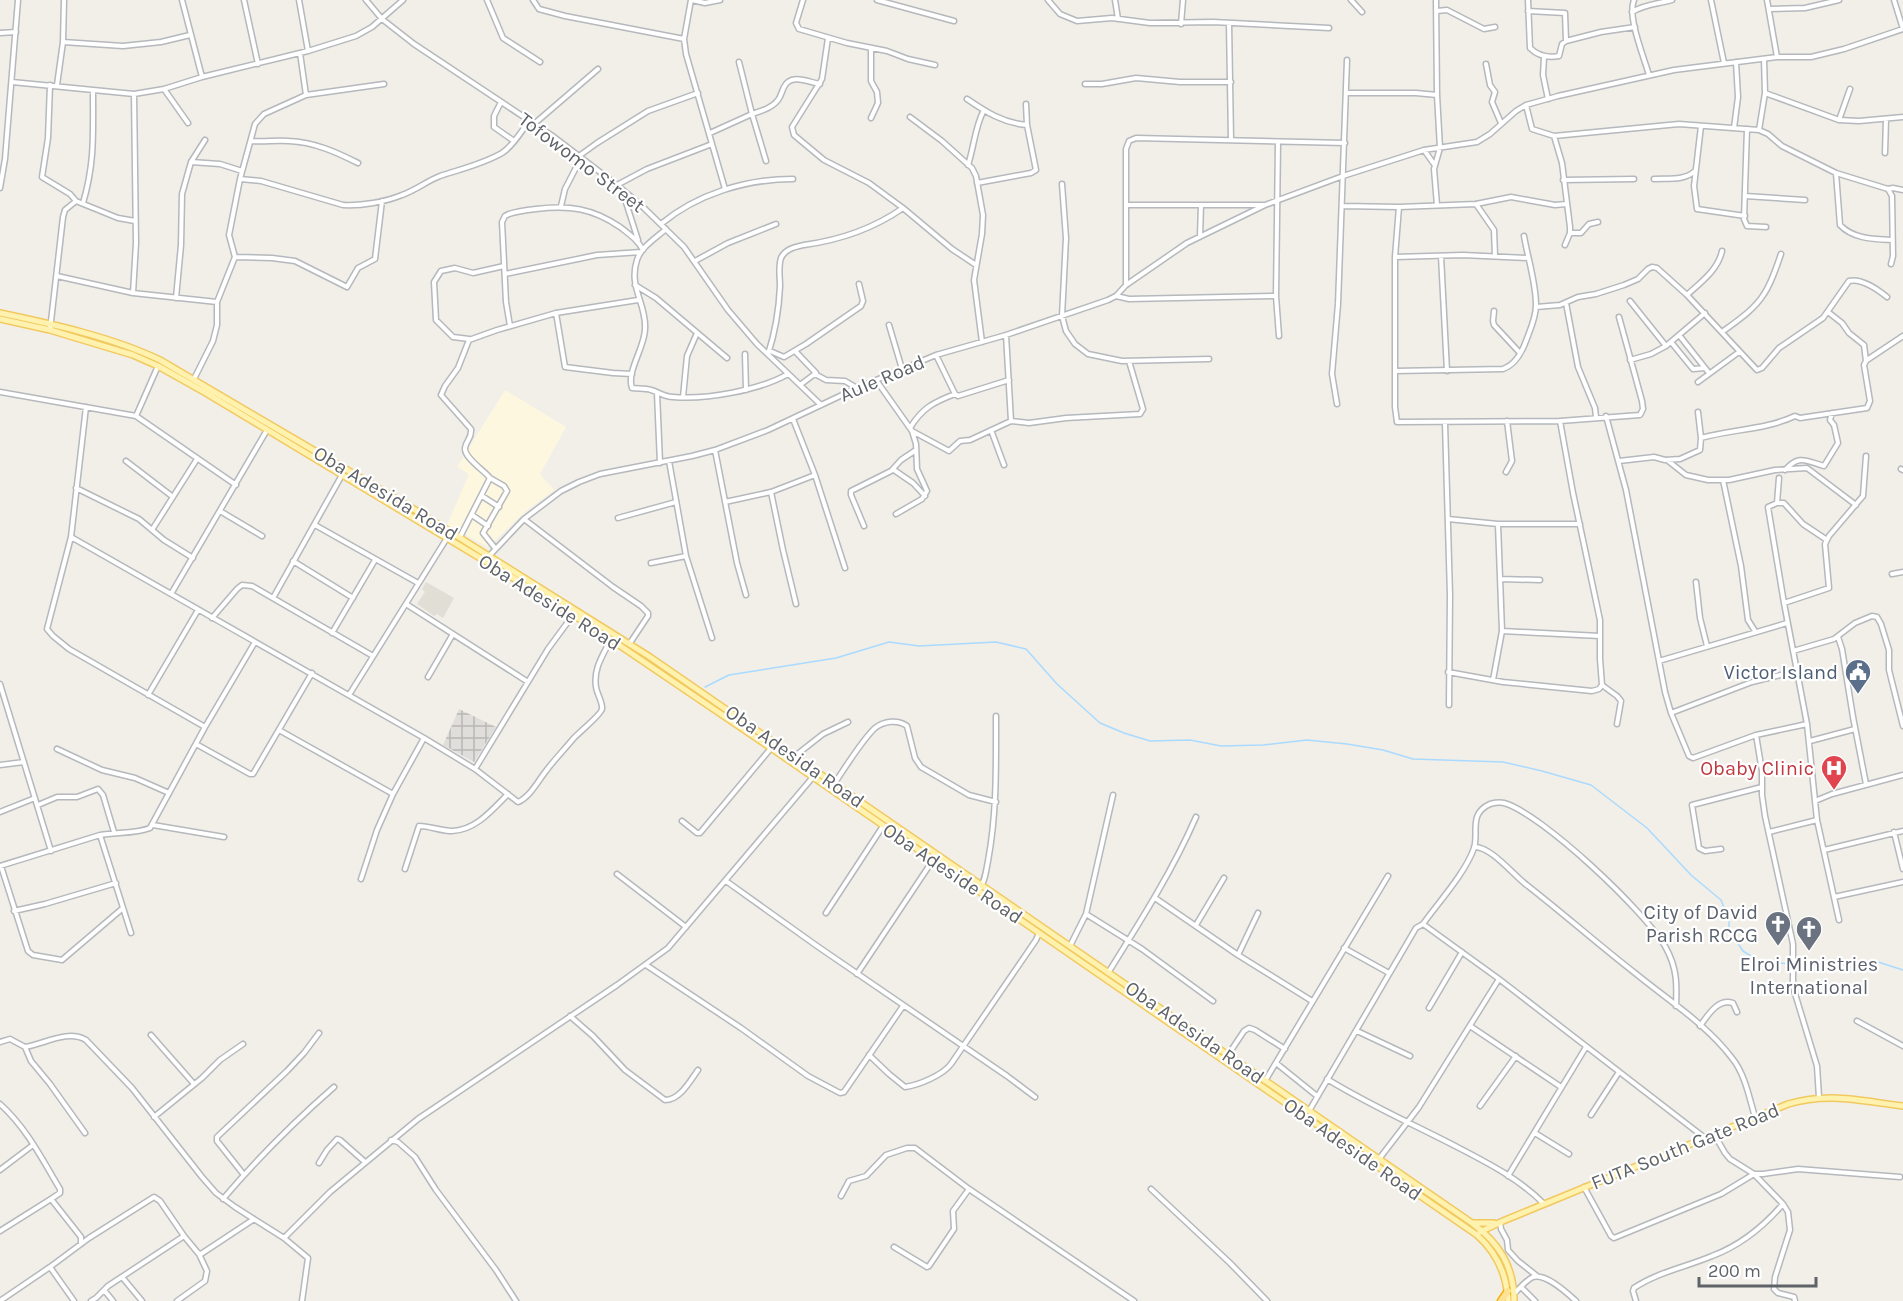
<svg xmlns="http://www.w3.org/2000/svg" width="1903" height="1301" viewBox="0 0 1903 1301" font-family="Karla,sans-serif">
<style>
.commercial{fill:#fef7e0}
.industrial{fill:url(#industrial-grid)}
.education{fill:#e1ded6}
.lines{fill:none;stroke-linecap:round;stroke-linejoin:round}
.stream{stroke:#aadaff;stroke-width:1.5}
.minor-casing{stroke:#b5b8bc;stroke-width:7}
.major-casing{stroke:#f2c960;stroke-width:8}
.highway-casing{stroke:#f9ab00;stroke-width:9}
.minor{stroke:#fff;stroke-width:4}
.major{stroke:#fff2af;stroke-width:5}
.highway{stroke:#fde293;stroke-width:6}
.labels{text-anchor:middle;stroke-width:4.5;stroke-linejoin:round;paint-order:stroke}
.street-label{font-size:20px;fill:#5f6368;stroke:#fff}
.service-label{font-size:20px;fill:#4e5e75;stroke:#fff;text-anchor:end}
.health-label{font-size:20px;fill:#be3a42;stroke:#fff;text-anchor:end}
.worship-label{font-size:20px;fill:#5b616d;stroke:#fff;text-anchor:end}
</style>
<defs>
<pattern id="industrial-grid" width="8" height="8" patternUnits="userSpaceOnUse" patternTransform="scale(1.5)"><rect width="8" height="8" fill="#e0deda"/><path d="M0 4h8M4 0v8" fill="none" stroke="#b9b8b5"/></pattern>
</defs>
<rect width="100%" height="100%" fill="#f1efe8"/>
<!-- commercial -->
<path class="commercial" d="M505 390 566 427 540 474 554 490 526 511 488 547 447 525 469 474 457 467Z"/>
<!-- industrial -->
<path class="industrial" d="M459 709 496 727 474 762 443 745Z"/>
<!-- education -->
<path class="education" d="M426 582 454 598 443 618 437 614 434 616 417 604 425 592 422 589Z"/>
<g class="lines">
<!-- stream -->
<path class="stream" d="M705 687 729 675 836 658 889 642 919 646 996 642 1026 649 1057 684 1100 723 1124 733 1150 741 1190 740 1221 746 1263 745 1307 740 1347 744 1383 750 1413 759 1503 762 1542 771 1591 785 1647 828 1691 875 1721 900 1729 920V930L1743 951 1760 962 1814 965 1878 962 1903 970"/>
<!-- minor casing -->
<g class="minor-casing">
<path id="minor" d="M182 0 202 77
M244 0 258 64
M299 0 308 51
M366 0 382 19 414 44 554 137 617 185 644 208 684 247 728 310 757 344 821 405
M487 0 503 38 540 62
M533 0 539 9 565 16 684 39
M691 0 684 39 686 54 725 189
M692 0 705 3 720 0
M803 0 796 23 799 29 847 43 887 51 908 59 935 65
M877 0 954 21
M1048 0 1060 14 1077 21 1112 18 1150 23 1213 22 1329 28
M1115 0 1118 19
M1351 0 1362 12
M1436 0 1437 95 1440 148 1434 169 1437 205
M1528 0 1530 48C1538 56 1548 58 1559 56L1562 44 1566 41 1601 32 1635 27
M1634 0C1627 17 1644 57 1649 75
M1711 0 1724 63
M1767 0 1777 57
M1894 0 1903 29
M1769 9 1805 8 1839 0
M1437 11 1447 10 1484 29 1495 27
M1528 11 1565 13 1566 41
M1632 12C1645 4 1658 4 1672 0
M1229 23 1231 140
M1181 24 1183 0
M0 33 16 32
M828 38 822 79 792 127 794 135 824 160 869 183 903 208 952 249 976 265
M63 42 123 46 161 42 190 35
M871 48V81L877 92 878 103 871 118
M300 53 306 95
M1544 57 1543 75 1548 99
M1486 64 1490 85 1495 92 1492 102 1501 123
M12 82 134 94 164 89 202 77 308 51 356 36 372 27 403 0
M1085 84H1102L1136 78 1180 82H1231
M50 85 48 138 42 177 70 194 76 201 118 218 135 221
M57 85 63 42 64 0
M164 89 188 123
M1347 93H1416L1437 95
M1765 93 1839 120 1859 121 1903 117
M967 99C986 112 1003 123 1027 125
M501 102 494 116V127L514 141
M1526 105 1532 129 1554 136 1679 124 1759 130 1768 134 1782 146 1836 173 1888 189 1893 188 1903 190
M910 117 942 141 972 168 976 176 983 215 982 234 974 280 982 342
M1839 120 1850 89
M534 124 598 69
M1701 126 1694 186 1697 209 1745 216
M1734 128 1738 97 1736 62
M1747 129 1744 219 1747 226 1766 227
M1759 130 1765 93 1764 59
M710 133 752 114 739 62
M1554 136 1562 163 1570 227V233L1565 245
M251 141C264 142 276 140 289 141 314 142 336 152 358 163
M1278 142 1276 296 1279 336
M1424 150 1434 164
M1885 153 1886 119
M579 156 597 143 648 111 698 93
M766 161 752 114C761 111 772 108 778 100 781 96 782 91 784 87 791 73 808 82 820 84
M191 162 220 164 242 171
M968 165C974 147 975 126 984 110
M1836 173 1840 225C1853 239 1874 239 1892 240
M240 179 261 181 343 205C362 206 385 202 402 195 416 190 427 181 440 176 461 169 483 164 502 153 513 146 521 132 529 121
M1654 179C1668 178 1684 181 1695 171
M1563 180 1634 179
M977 183 1031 173 1036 170 1027 125 1026 104
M1062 184 1066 238 1062 316 1066 331 1075 344 1088 354 1122 361 1209 359
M617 185 647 169 712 144
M0 188 5 159 18 0
M1888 189 1892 196 1893 256 1891 264
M622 190 638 240
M1745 196 1805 200
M83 203C95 163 93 132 93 90
M1476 204 1494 230 1495 256
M1126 205H1263
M561 206 565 189 581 158
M1342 206 1399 207 1476 204 1511 197 1555 205 1566 204
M1399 207 1395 257V407L1397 422 1560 421 1640 415 1643 409 1642 401 1619 317
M661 224C697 194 746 179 793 179
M666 229C656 238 641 247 637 260 628 287 647 305 645 329 645 347 626 372 632 388 638 389 645 388 651 390 659 392 664 397 673 397 706 400 760 390 788 374
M1570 233H1581L1589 224 1598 222
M1200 236 1201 205
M1441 256 1447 371
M235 257 272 258 295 261 347 287 358 268 375 259 382 201
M1395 257 1463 255 1528 258
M695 261 728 243 776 224
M505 274 597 255 641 252
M57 276 133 293 217 302
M635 285 656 298 727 358
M1126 285V149L1129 141 1136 138 1345 143
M133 293 136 243 134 94
M1687 295C1701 282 1718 270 1722 251
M1116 296 1129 299 1276 296
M176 298 181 245 182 194 191 162 205 140
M1630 301 1666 346
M1566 303 1578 367 1595 408 1596 417
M1536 307 1560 305 1578 297 1596 294 1624 285 1638 279 1648 269 1652 267 1657 268 1687 295 1757 370 1762 368 1779 348 1823 318 1849 281C1862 278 1877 289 1887 297
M1494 311 1493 321 1494 325 1520 353
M556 313 565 367 613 373 632 374
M889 325 902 369
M510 326 506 302 502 222 505 216 509 214C518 211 527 210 536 209 569 205 592 208 620 227 629 234 638 240 643 250
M50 330 63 217 65 210 76 201
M1722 332C1737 321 1754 310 1764 294 1772 282 1776 268 1781 254
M1006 335 1011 421
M1679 335 1709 373
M469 339 453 337 436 320 434 282 441 271 455 268 473 273 504 266
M1671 342 1693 369 1705 368
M770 351 784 357 806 344 861 306 863 301 859 284
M795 351 816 373 800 385
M745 354 746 390
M768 354C775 333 779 308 780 286 780 277 778 267 781 258 785 249 795 247 804 245 840 240 873 229 903 208
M936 355 955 394
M1630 360 1651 354 1666 346 1705 313
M1867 360 1903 336
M1395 371 1503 369C1515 365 1522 352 1526 341 1530 330 1536 318 1536 305 1536 283 1528 259 1524 236
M815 374 826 380 845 381 857 388
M194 379 213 341 217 325V302L235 257 229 235 240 179 255 124 264 114 306 95 384 84
M876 380 912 431 916 444 917 469 927 491 922 499 896 514
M1698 382 1739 352
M0 392 136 416 236 485
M657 393 660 463
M683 397 687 356 697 333
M1337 404 1332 374 1338 304 1347 60
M86 407 71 537 47 629 53 636 69 649 205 727
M136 416 158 366
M1606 416 1626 490 1665 692 1671 713 1689 756 1693 758 1756 735 1807 724
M793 419 815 475 845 568
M1560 421 1573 493 1600 620V659L1602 685
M1445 423 1450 595 1449 705
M910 428C922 408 934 402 955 394L958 396 1009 380
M991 430 1004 465
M912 431 949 451 960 441 970 440 1011 421 1029 423 1066 418 1140 414 1143 409 1129 361
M1701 438C1732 429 1765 430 1795 416L1800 418 1867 408 1870 401 1864 365 1866 361 1864 345 1849 333 1842 323 1828 312
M715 450 737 563 746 595
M1667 460 1686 475 1708 480H1729L1775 470 1807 468 1856 505
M126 461 173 497
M669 461 686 556 712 638
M1619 461 1654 457 1665 460 1680 459 1700 450 1701 438 1698 412
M1901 469 1903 470
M894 470 913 483 925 496
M1785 470C1799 454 1806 461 1824 466L1838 443 1834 425 1830 420 1832 413
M1506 472 1512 461 1507 421
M490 478 504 486 507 491 483 533 495 548
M1723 480 1741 566 1748 620 1755 631
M76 488 139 519 164 540 193 558
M771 492 783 550 796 604
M482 496 499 507
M725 502 771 492 815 475
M1777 503 1779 478
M220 511 262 536
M472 515 488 526
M618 518 676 502
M524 519 613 587 641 606 648 613V616L630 643
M1448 519 1498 524H1580
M315 525 418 583
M864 526 851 495V491L891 471 901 460 916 450
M152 530 197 459
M71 537 424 738 475 769 518 802C530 797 538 781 546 771 554 760 564 750 573 739 578 733 601 715 602 709 603 703 597 694 596 687 593 669 603 655 611 639
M460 537 490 478C485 471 464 458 465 448 466 440 472 439 471 429L441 395 445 386 458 368 469 340 497 330 556 313 638 300
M1827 540 1803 524 1784 503H1777L1768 507 1784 603 1807 724 1817 820 1839 920
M490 555 524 519 561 491 579 482 600 474 692 456 715 450 768 430 857 388 936 355 1006 335 1108 300 1116 296 1126 285 1187 243 1265 205 1343 176 1424 150 1477 142 1490 134 1516 111 1526 105 1558 96 1674 70 1777 57H1811L1844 49 1903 29
M293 561 353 598
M651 563 686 556
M1892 574 1903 572
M1500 579 1540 580
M1696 582 1700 618 1707 646
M171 594 267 430
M273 598 342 475
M1784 603 1829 588 1825 544 1829 536 1863 496 1866 456
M406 604 528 682
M212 618 237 589 242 585 252 586 373 656
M1502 631 1600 636
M332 633 375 560
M1838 637 1842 649 1853 717 1866 784
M1793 651 1834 639 1855 623 1872 616 1877 617 1881 624 1889 650V670L1903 726
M1659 661 1787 623
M1448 672 1503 682 1592 691 1599 689 1602 685
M428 677 453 634
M1493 680 1502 631 1498 524
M0 684 51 851
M1602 685 1617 696 1621 701 1617 724
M148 695 198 610
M349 695 447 538
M1671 713 1752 682 1797 671
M279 730 393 794
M1756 735 1762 771V795L1765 816 1793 944V987L1817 1066 1819 1097
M1810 741 1855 729
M196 744 250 774H253L312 673
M57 749 102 770 135 778 169 793
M795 756 823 734 848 722
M0 765 24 762
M475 769 548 649 573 615
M834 784C845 768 862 740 875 728 884 721 898 719 907 726L915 758 921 767 969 795 996 802
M1815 801 1832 794 1903 775
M38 805 57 797H77L98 789 103 795 114 832
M0 812 35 798
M682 821 697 833H700L772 747
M153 825 224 837
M1769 832 1817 820
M1894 832 1903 869
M100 835 131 933
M1474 847C1491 846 1514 876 1528 886 1565 915 1599 945 1635 973 1668 1000 1706 1024 1732 1058 1745 1074 1749 1097 1755 1117
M1721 849 1705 851 1699 848 1692 805 1762 787
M1824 850 1903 831
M0 866 100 835C116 832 135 834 150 828L205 727 255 642
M1 866 28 951 33 955 62 960 123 908
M405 869 419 826C430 826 441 831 452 831 476 830 492 810 508 794
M617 874 686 927
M361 879 377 830 393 794 424 738
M726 881 817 946 1007 1076 1035 1097
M978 891C985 883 986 871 988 861 997 813 996 765 996 716
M1834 897 1903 882
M1155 898 1238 955 1312 1001
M14 911 45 904 116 883
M826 913 883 826
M1086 914 1142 949 1213 1001
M1423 924 1499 979 1705 1138
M1196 925 1224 878
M1070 946 1086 914 1113 795
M1344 948 1389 973
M1238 955 1258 913
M646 965 741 1028 808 1076 840 1093 844 1092 903 1006
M1108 973C1140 922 1172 872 1196 817
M857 974 933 860
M1429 1008 1462 952
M570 1016 593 1036 625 1070 665 1100C680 1100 690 1081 698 1070
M1857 1021 1903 1046
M1470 1026 1561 1087
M1700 1026C1708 1015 1718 998 1733 1003L1737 1012
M1357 1031 1410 1056
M151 1035 194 1084
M0 1042 10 1039 25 1047 31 1061 50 1084 85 1133
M25 1047C44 1044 68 1029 86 1040L132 1088 202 1177 216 1193 235 1207 284 1238
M869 1055 889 1074 905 1087C919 1085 943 1075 951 1064L1036 940 1039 933
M1228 1055 1244 1031 1249 1028 1255 1030 1285 1049
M1276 1063 1317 1096
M1327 1079C1369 1105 1415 1125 1459 1148 1488 1163 1521 1180 1544 1204
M1265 1081 1388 876
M0 1104C26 1127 42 1159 60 1189V1193L51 1199
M1480 1106 1516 1056
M1309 1111 1416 928 1423 924C1438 903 1466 872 1474 848 1479 833 1468 814 1490 804 1494 803 1499 802 1504 803 1541 813 1647 913 1666 948 1677 968 1677 984 1676 1006
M1591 1115 1619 1072
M154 1117 202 1078 220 1060 243 1044
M1535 1133 1569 1154
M1714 1134 1725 1153 1730 1159 1754 1174 1783 1204 1788 1212 1790 1230 1775 1277 1774 1289 1778 1293 1794 1297 1795 1301
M391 1140 398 1142 415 1157 436 1190 496 1270 516 1301
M1379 1159 1419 1107 1499 979
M319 1163 327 1150 337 1139 340 1140 365 1162
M0 1170 33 1145
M244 1175 217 1141V1137L287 1071 304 1053 319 1033
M1508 1176 1586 1047
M1584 1187 1611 1236 1614 1238 1721 1194 1754 1174H1763L1798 1169 1900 1177
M1151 1189 1230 1263 1267 1301
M841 1196 849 1181 866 1176 886 1155 907 1148H915L969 1189 1134 1301
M223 1199C257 1159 294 1122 334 1087
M1500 1222 1501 1229 1507 1240 1508 1250 1518 1261 1537 1276
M0 1231 51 1199 81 1237V1244
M894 1247 927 1267 929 1266 954 1229 953 1211 969 1189
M50 1267 89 1238 154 1197 160 1201 184 1236
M122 1277 142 1301
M1521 1287 1535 1301
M104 1290 113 1301
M1514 1294C1519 1289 1526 1280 1533 1277 1546 1273 1567 1293 1576 1301
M0 1301 50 1267 74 1301
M91 1301 96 1298 108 1286 184 1236 198 1253 201 1254 254 1219
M177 1301 205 1281 207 1271 199 1254
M302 1301 308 1258 284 1238 330 1192 418 1119 617 985 668 948 813 777
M1636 1301 1633 1291 1634 1288C1658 1272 1686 1267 1712 1256 1739 1246 1764 1226 1783 1204"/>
</g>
<!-- major casing -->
<g class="major-casing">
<path id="major" d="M0 313C52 324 112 337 160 360L417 511 650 657 1472 1223C1499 1243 1514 1266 1514 1301
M0 319 50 330 133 355 158 366 206 393 515 579 591 626 771 748 1477 1235C1496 1252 1507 1275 1508 1301
M1473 1223H1494
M1480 1232 1503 1221 1788 1104C1830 1092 1860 1101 1903 1106"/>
</g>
<!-- highway casing -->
<g class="highway-casing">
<path id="highway" d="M1501 1301 1508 1291"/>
</g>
<!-- minor -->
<use href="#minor" class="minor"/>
<!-- major -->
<use href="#major" class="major"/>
<!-- highway -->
<use href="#highway" class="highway"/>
</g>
<!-- icons -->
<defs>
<g id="civic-pin" transform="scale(1.35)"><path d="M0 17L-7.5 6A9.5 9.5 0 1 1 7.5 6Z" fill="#5c6f8a" stroke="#fff"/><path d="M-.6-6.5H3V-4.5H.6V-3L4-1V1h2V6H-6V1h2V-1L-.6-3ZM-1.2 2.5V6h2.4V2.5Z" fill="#fff"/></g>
<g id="hospital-pin" transform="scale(1.35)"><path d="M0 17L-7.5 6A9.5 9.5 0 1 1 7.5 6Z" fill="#e0444e" stroke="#fff"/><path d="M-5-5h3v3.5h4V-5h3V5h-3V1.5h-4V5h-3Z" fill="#fff"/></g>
<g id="church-pin" transform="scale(1.35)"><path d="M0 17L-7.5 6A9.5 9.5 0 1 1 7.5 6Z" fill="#6b7280" stroke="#fff"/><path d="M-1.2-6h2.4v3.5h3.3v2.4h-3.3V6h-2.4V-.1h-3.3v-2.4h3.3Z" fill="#fff"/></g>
</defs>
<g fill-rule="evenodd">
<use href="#civic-pin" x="1858" y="672"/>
<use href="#hospital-pin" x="1834" y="768"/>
<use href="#church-pin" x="1778" y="924"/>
<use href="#church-pin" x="1809" y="929"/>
</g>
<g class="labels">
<!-- street labels -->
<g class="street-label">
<text transform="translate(582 162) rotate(37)" y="7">Tofowomo Street</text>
<text transform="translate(882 378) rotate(-23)" y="7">Aule Road</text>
<text transform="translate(386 493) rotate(31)" y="7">Oba Adesida Road</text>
<text transform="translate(550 602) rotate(32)" y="7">Oba Adeside Road</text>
<text transform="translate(795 756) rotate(35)" y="7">Oba Adesida Road</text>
<text transform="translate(953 873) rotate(34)" y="7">Oba Adeside Road</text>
<text transform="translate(1195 1032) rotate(35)" y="7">Oba Adesida Road</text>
<text transform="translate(1685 1146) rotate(-22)" y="7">FUTA South Gate Road</text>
<text transform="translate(1353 1149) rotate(35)" y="7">Oba Adeside Road</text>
</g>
<!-- service labels -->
<g class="service-label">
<text x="1838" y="679">Victor Island</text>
</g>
<!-- health labels -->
<g class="health-label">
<text x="1814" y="775">Obaby Clinic</text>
</g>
<!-- worship labels -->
<g class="worship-label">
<text x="1758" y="919">City of David<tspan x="1758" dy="23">Parish RCCG</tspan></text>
<text x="1809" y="971" text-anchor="middle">Elroi Ministries<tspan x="1809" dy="23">International</tspan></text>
</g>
</g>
<!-- scale -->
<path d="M1699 1277v9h117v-9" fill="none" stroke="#5f6368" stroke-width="3"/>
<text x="1708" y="1277" font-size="18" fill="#5f6368" stroke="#ffffff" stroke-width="4.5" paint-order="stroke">200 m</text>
</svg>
